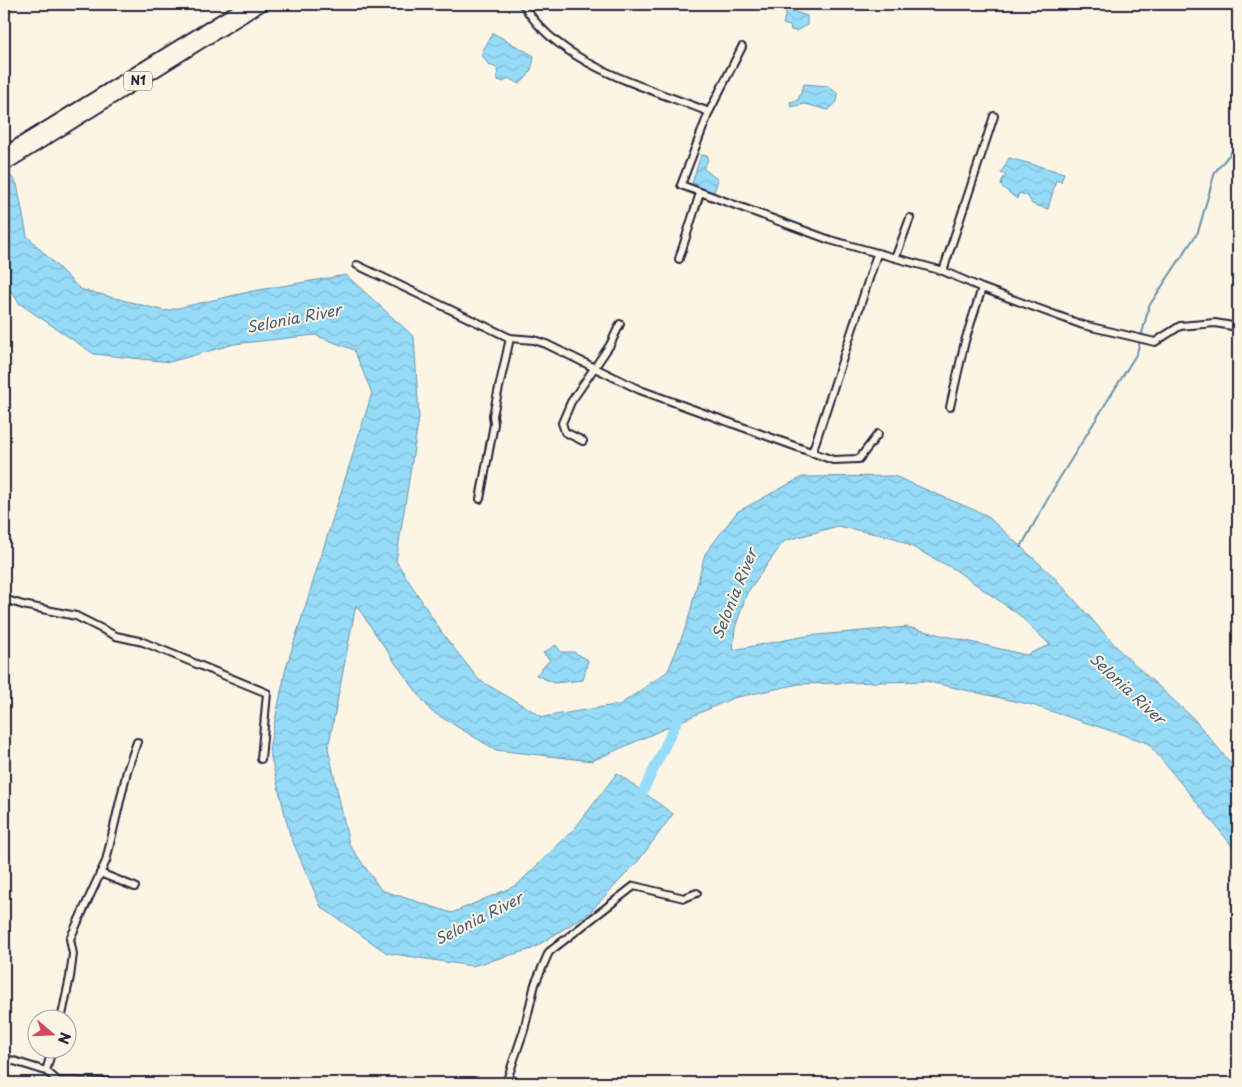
<svg xmlns="http://www.w3.org/2000/svg" width="1242" height="1087" viewBox="0 0 1242 1087" font-family="'Playpen Sans',sans-serif">
<style>
.water{fill:url(#water-waves);stroke:#6892ac;fill-rule:evenodd}
.lines{fill:none;stroke-linecap:round;stroke-linejoin:round}
.stream{stroke:#6892ac;stroke-width:2}
.river{stroke:#96dcf8;stroke-width:10}
.minor-casing{stroke:#22223b;stroke-width:10}
.trunk-casing{stroke:#22223b;stroke-width:15}
.minor{stroke:#fcf5e5;stroke-width:6}
.trunk{stroke:#fcf5e5;stroke-width:11}
.labels{text-anchor:middle;stroke-width:4;stroke-linejoin:round;paint-order:stroke}
.shield{fill:#fcf5e5;stroke:#63616e;stroke-width:1}
.shield-label{font-size:12px;font-weight:bold;fill:#22223b}
.water-label{font-size:15px;font-style:italic;fill:#455a74;stroke:#fcf5e5}
</style>
<defs>
<pattern id="water-waves" width="16" height="10" patternUnits="userSpaceOnUse" patternTransform="scale(1.25)"><rect width="16" height="10" fill="#96dcf8"/><path d="M0 5q4-4 8 0t8 0" fill="none" stroke="#81bcd6"/></pattern>
</defs>
<rect width="100%" height="100%" fill="#fcf5e5"/>
<filter id="ink" filterUnits="userSpaceOnUse"><feTurbulence type="fractalNoise" baseFrequency=".02" numOctaves="2"/><feDisplacementMap in="SourceGraphic" scale="10" xChannelSelector="R" yChannelSelector="G"/><feConvolveMatrix kernelMatrix="1 2 1 2 8 2 1 2 1" color-interpolation-filters="sRGB"/></filter>
<g filter="url(#ink)">
<!-- water -->
<path class="water" d="M787 9 807 16V25L796 31 791 30 790 26 783 24Z
M493 33 534 56C533 67 529 78 519 84L508 78 504 82 498 80 497 68 489 65 481 54Z
M804 84 828 86 838 94 837 102 828 110 805 104 791 107 790 102 798 100Z
M701 155 708 156 707 162 703 168 718 180 714 192 709 194 697 189 698 185 692 183Z
M1009 158 1064 173 1061 182 1056 180 1048 209 1032 204 1028 196 1019 193 1017 199 1001 186 1002 180 1006 175 1001 173Z
M4 167 17 184 27 236 80 289 165 311 253 291 346 275 414 337 419 417 396 561 442 633 479 680 543 717 621 704 668 671 687 624 705 554 737 512 802 477 894 476 986 515 1053 576 1122 653 1193 718 1238 772V853L1148 743 1032 705 925 681 799 684 733 698 592 761 496 750 431 711 396 664 356 605 328 748 349 844 381 890 452 913 517 885 576 827 617 773 673 814 639 860 589 913 532 949 472 966 387 953 321 907 290 835 269 749 286 668 372 393 354 350 315 335 234 344 170 362 94 354 20 304 4 282ZM838 526 895 538 954 569 1018 614 1050 645 1026 655 907 627 806 636 733 650 735 628 747 593 784 541Z
M556 645 561 652H574L588 660 583 680 554 683 536 675 550 660 543 653Z"/>
<g class="lines">
<!-- stream -->
<path class="stream" d="M1021 547 1056 484 1137 353 1149 306 1198 232 1215 172 1238 144"/>
<!-- river -->
<path class="river" d="M637 804 682 711"/>
<!-- minor casing -->
<g class="minor-casing">
<path id="minor" d="M523 4C558 65 647 87 709 112
M742 47 709 112 681 185 830 240 943 271 982 288 1083 325 1155 342 1180 326 1215 323 1238 327
M896 256 910 218
M679 259 700 193
M357 265 510 338 534 340 546 344 640 390 833 460 859 459 878 434
M943 271 994 116
M950 407 965 341 982 288
M583 441 565 432 562 423 571 402 610 345 620 324
M812 453 877 254
M480 499 494 424 493 415 510 338
M4 599 23 605 76 616 116 636 143 642 267 693 261 759
M100 873 135 887
M61 1020 70 977 73 954 70 939 106 861 127 771 137 742
M4 1058 46 1071 58 1081 142 1083
M46 1071 52 1050
M506 1083 524 1030 535 984 549 952 634 886 684 898 697 893"/>
</g>
<!-- trunk casing -->
<g class="trunk-casing">
<path id="trunk" d="M4 154 248 4
M4 165 262 4"/>
</g>
<!-- minor -->
<use href="#minor" class="minor"/>
<!-- trunk -->
<use href="#trunk" class="trunk"/>
</g>
</g>
<g class="labels">
<!-- shield labels -->
<rect class="shield" x="124" y="71.5" width="28" height="19" rx="4"/>
<g class="shield-label">
<text x="138" y="85">N1</text>
</g>
<!-- water labels -->
<g class="water-label">
<text transform="translate(294 319) rotate(-11)" y="5">Selonia River</text>
<text transform="translate(735 594) rotate(-68)" y="5">Selonia River</text>
<text transform="translate(1127 689) rotate(43)" y="5">Selonia River</text>
<text transform="translate(479 919) rotate(-27)" y="5">Selonia River</text>
</g>
</g>
<!-- margin -->
<rect width="1242" height="1087" fill="none" stroke="#fcf5e5" stroke-width="20"/>
<rect x="10" y="10" width="1222" height="1067" fill="none" stroke="#22223b" stroke-width="2" filter="url(#ink)"/>
<!-- north arrow -->
<g transform="translate(52 1034) rotate(109)"><circle r="24" fill="#fcf5e5" stroke="#a5a1a1"/>
<path d="M0-4L9 19L0 12L-9 19Z" fill="#d1495b"/>
<text y="-8" font-size="14" font-weight="bold" text-anchor="middle" fill="#22223b">N</text>
</g>
</svg>
